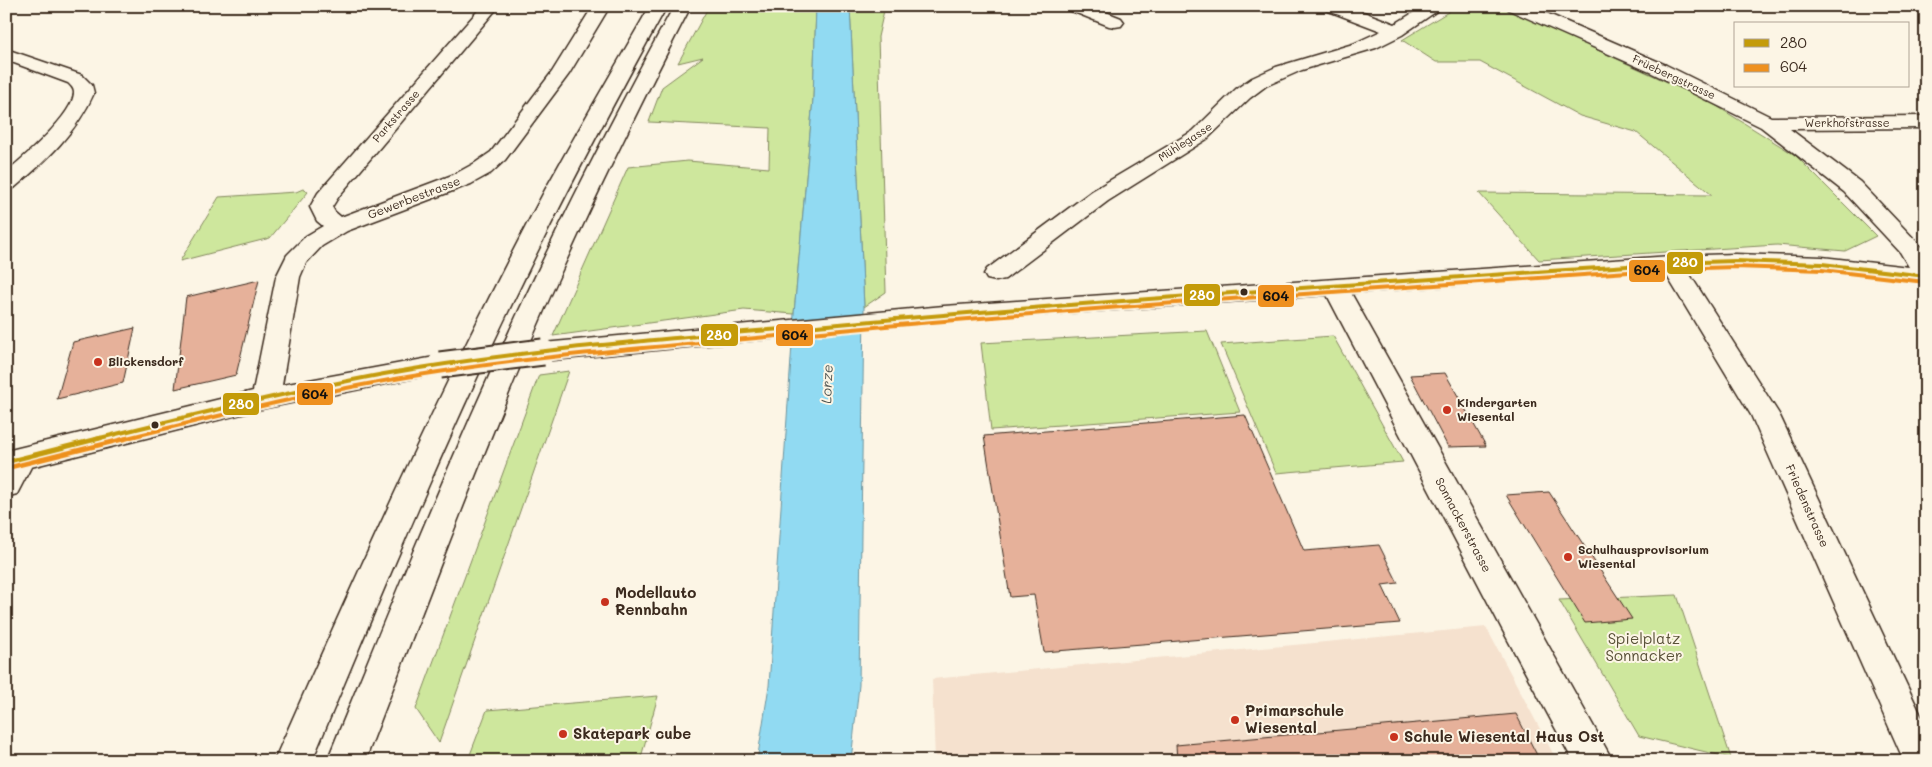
<svg xmlns="http://www.w3.org/2000/svg" width="1932" height="767" viewBox="0 0 1932 767" font-family="Mali,sans-serif">
<style>
.built{fill:#f5e1ce}
.green{fill:#cee79d;stroke:#84885e}
.water{fill:#91daf2;stroke:#6f949d}
.building{fill:#e6b19a;stroke:#3b2a1e}
.lines{fill:none;stroke-linecap:round;stroke-linejoin:round}
.minor-casing{stroke:#3b2a1e;stroke-width:3}
.highway-casing{stroke:#3b2a1e;stroke-width:3}
.minor{fill:#fcf5e5;fill-rule:evenodd}
.highway{fill:#fcf5e5;fill-rule:evenodd}
.minor-bridge-casing{stroke:#3b2a1e;stroke-width:29;stroke-linecap:butt}
.minor-bridge{stroke:#fcf5e5;stroke-width:25}
.bus-1-far1-casing{stroke:#fcf5e5;stroke-width:8}
.bus-1-casing{stroke:#fcf5e5;stroke-width:8}
.bus-2-far1-casing{stroke:#fcf5e5;stroke-width:8}
.bus-2-casing{stroke:#fcf5e5;stroke-width:8}
.bus-1-far1{stroke:#c49b09;stroke-width:4}
.bus-1{stroke:#c49b09;stroke-width:4.5}
.bus-2-far1{stroke:#ee901f;stroke-width:4}
.bus-2{stroke:#ee901f;stroke-width:4.5}
.bus-dot{fill:#3b2a1e;stroke:#fcf5e5;stroke-width:2}
.poi-dot{fill:#c8321e;stroke:#fcf5e5;stroke-width:2}
.labels{text-anchor:middle;stroke-width:4;stroke-linejoin:round;paint-order:stroke}
.far-street-label{font-size:11px;fill:#3b2a1e;stroke:#fcf5e5}
.street-label{font-size:12px;fill:#3b2a1e;stroke:#fcf5e5}
.poi-label{font-size:12px;font-weight:bold;fill:#3b2a1e;stroke:#fcf5e5;text-anchor:start}
.water-label{font-size:14px;font-style:italic;fill:#505653;stroke:#fcf5e5}
.near-poi-label{font-size:15px;font-weight:bold;fill:#3b2a1e;stroke:#fcf5e5;text-anchor:start}
.near-park-label{font-size:15px;fill:#585037;stroke:#fcf5e5}
.line-badge{stroke:#fcf5e5;stroke-width:2}
.badge-label{font-size:14px;text-anchor:middle;font-weight:bold;fill:#fff}
.pale-badge-label{font-size:14px;text-anchor:middle;font-weight:bold;fill:#111}
</style>
<rect width="100%" height="100%" fill="#fcf5e5"/>
<filter id="ink" filterUnits="userSpaceOnUse"><feTurbulence type="fractalNoise" baseFrequency=".02" numOctaves="2"/><feDisplacementMap in="SourceGraphic" scale="10" xChannelSelector="R" yChannelSelector="G"/><feConvolveMatrix kernelMatrix="1 2 1 2 8 2 1 2 1" color-interpolation-filters="sRGB"/></filter>
<g filter="url(#ink)">
<!-- built -->
<path class="built" d="M1486 627 1557 761H935L932 679Z"/>
<!-- green -->
<path class="green" d="M709 6H816L813 99 794 314 744 310 553 336 628 167 688 161 769 168 770 128 649 122 662 87 703 57 678 63Z
M850 6H885L878 37 886 292 864 307Z
M1458 6H1501L1707 100 1795 155 1876 236 1845 251 1777 245 1539 260 1479 193 1712 195 1636 132 1580 116 1480 62H1436L1402 40Z
M303 189 308 192 270 238 180 261 219 197 296 192Z
M1207 331 1240 412 991 430 981 343Z
M1333 336 1403 462 1276 473 1221 344Z
M569 371 439 743 416 709 539 375Z
M1677 595 1731 758 1639 736 1559 600Z
M658 696 640 761 468 760 487 710Z"/>
<!-- water -->
<path class="water" d="M816 6H850L864 307 859 685 851 761H757L769 686 794 314 813 99Z"/>
<!-- building -->
<path class="building" d="M259 280 236 375 175 389 186 297Z
M135 328 123 383 57 399 73 342Z
M1445 373 1486 446 1448 447 1410 375Z
M1245 415 1304 551 1379 545 1398 583 1382 585 1400 623 1044 652 1034 595 1010 597 984 436Z
M1549 492 1632 619 1585 623 1506 495Z
M1516 714 1540 761H1177L1176 745Z"/>
<g class="lines">
<!-- minor casing -->
<g class="minor-casing">
<path id="minor" d="M482 6H499L339 196 332 207 335 212 341 217 455 174 475 163 491 152 552 72 593 6H610L569 74 505 160 491 173 471 184 347 231 322 246 306 263 300 277 282 385 440 356 450 359 453 365 450 371 266 408 31 467 17 494 6 497V451L253 391 276 277 287 255 306 236 323 226 317 221 310 207 318 193Z
M1067 6H1091L1121 18 1124 22 1121 26 1115 27 1109 26 1069 10Z
M1324 6H1348L1395 24 1424 6H1444L1402 35 1376 48 1302 70 1266 86 1250 98 1207 139 1108 201 1005 279 996 281 987 279 984 274 987 269 1092 191 1193 131 1236 89 1252 78 1276 67 1353 44 1381 31 1326 10Z
M1507 6H1530L1666 65 1771 117 1926 116V128L1790 129 1860 182 1918 243 1926 254V283L1822 271 1735 268 1687 270 1779 414 1926 726V761H1904L1751 415 1664 271 1351 293 1613 761H1573L1502 629 1327 295 944 322 543 361 534 358 530 352 534 346 543 343 944 306 1671 256 1735 254 1822 257 1909 267 1900 252 1844 192 1761 127 1652 73 1509 10Z
M6 49 82 75 92 85 94 93C77 132 46 161 14 188L6 190V172C23 158 73 115 74 93 74 88 71 86 68 83L6 60Z"/>
</g>
<!-- highway casing -->
<g class="highway-casing">
<path id="highway" d="M650 6H667C617 97 568 188 523 281 446 438 379 600 312 761H274C359 568 446 376 545 190 579 128 615 67 650 6Z
M674 6H691C644 97 599 188 557 281 487 438 427 600 365 761H327C393 600 458 438 533 281 577 188 624 97 674 6Z"/>
</g>
<!-- minor -->
<use href="#minor" class="minor"/>
<!-- highway -->
<use href="#highway" class="highway"/>
<!-- minor-bridge casing -->
<g class="minor-bridge-casing">
<path id="minor-bridge" d="M440 365 543 352"/>
</g>
<!-- minor-bridge -->
<use href="#minor-bridge" class="minor-bridge"/>
<!-- bus-1-far1 casing -->
<g class="bus-1-far1-casing">
<path id="bus-1-far1" d="M96 439C192 415 287 392 384 374 531 348 680 338 828 325 1109 300 1390 282 1671 263L1735 261 1822 264 1926 276"/>
</g>
<!-- bus-1 casing -->
<g class="bus-1-casing">
<path id="bus-1" d="M6 462 101 438"/>
</g>
<!-- bus-2-far1 casing -->
<g class="bus-2-far1-casing">
<path id="bus-2-far1" d="M123 439C229 413 336 387 445 371 577 351 710 343 842 330 1118 305 1395 288 1671 269L1735 267 1822 270 1925 282"/>
</g>
<!-- bus-2 casing -->
<g class="bus-2-casing">
<path id="bus-2" d="M7 468 128 438"/>
</g>
<!-- bus-1-far1 -->
<use href="#bus-1-far1" class="bus-1-far1"/>
<!-- bus-1 -->
<use href="#bus-1" class="bus-1"/>
<!-- bus-2-far1 -->
<use href="#bus-2-far1" class="bus-2-far1"/>
<!-- bus-2 -->
<use href="#bus-2" class="bus-2"/>
</g>
</g>
<!-- markers -->
<g class="bus-dot">
<circle cx="1244" cy="292" r="4.5"/>
<circle cx="155" cy="425" r="4.5"/>
</g>
<g class="poi-dot">
<circle cx="98" cy="362" r="5"/>
<circle cx="1447" cy="410" r="5"/>
<circle cx="1568" cy="557" r="5"/>
<circle cx="605" cy="602" r="5"/>
<circle cx="1235" cy="720" r="5"/>
<circle cx="563" cy="734" r="5"/>
<circle cx="1394" cy="737" r="5"/>
</g>
<g class="labels">
<!-- far-street labels -->
<g class="far-street-label">
<text transform="translate(1674 77) rotate(25)" y="4">Früebergstrasse</text>
<text transform="translate(396 116) rotate(-49)" y="4">Parkstrasse</text>
<text x="1847" y="127">Werkhofstrasse</text>
<text transform="translate(1185 142) rotate(-33)" y="4">Mühlegasse</text>
</g>
<!-- street labels -->
<g class="street-label">
<text transform="translate(414 198) rotate(-21)" y="4">Gewerbestrasse</text>
<text transform="translate(1807 506) rotate(66)" y="4">Friedenstrasse</text>
<text transform="translate(1463 525) rotate(62)" y="4">Sonnackerstrasse</text>
</g>
<!-- poi labels -->
<g class="poi-label">
<text x="108" y="366">Blickensdorf</text>
<text x="1457" y="407">Kindergarten<tspan x="1457" dy="14">Wiesental</tspan></text>
<text x="1578" y="554">Schulhausprovisorium<tspan x="1578" dy="14">Wiesental</tspan></text>
</g>
<!-- water labels -->
<g class="water-label">
<text transform="translate(827 384) rotate(-88)" y="5">Lorze</text>
</g>
<!-- near-poi labels -->
<g class="near-poi-label">
<text x="615" y="598">Modellauto<tspan x="615" dy="17">Rennbahn</tspan></text>
<text x="1245" y="716">Primarschule<tspan x="1245" dy="17">Wiesental</tspan></text>
<text x="573" y="739">Skatepark cube</text>
<text x="1404" y="742">Schule Wiesental Haus Ost</text>
</g>
<!-- near-park labels -->
<g class="near-park-label">
<text x="1644" y="644">Spielplatz<tspan x="1644" dy="17">Sonnacker</tspan></text>
</g>
</g>
<g class="line-badge">
<rect x="1666" y="251" width="38" height="24" rx="5" fill="#c49b09"/>
<rect x="1628" y="259" width="38" height="24" rx="5" fill="#ee901f"/>
<rect x="1183" y="283" width="38" height="24" rx="5" fill="#c49b09"/>
<rect x="1257" y="284" width="38" height="24" rx="5" fill="#ee901f"/>
<rect x="775" y="323" width="39" height="24" rx="5" fill="#ee901f"/>
<rect x="700" y="323" width="39" height="24" rx="5" fill="#c49b09"/>
<rect x="296" y="382" width="38" height="24" rx="5" fill="#ee901f"/>
<rect x="222" y="392" width="38" height="24" rx="5" fill="#c49b09"/>
</g>
<g class="badge-label">
<text x="1685" y="267">280</text>
<text x="1202" y="300">280</text>
<text x="719" y="340">280</text>
<text x="241" y="409">280</text>
</g>
<g class="pale-badge-label">
<text x="1647" y="275">604</text>
<text x="1276" y="301">604</text>
<text x="795" y="340">604</text>
<text x="315" y="399">604</text>
</g>
<!-- margin -->
<rect width="1932" height="767" fill="none" stroke="#fcf5e5" stroke-width="25"/>
<rect x="12" y="12" width="1907" height="742" fill="none" stroke="#3b2a1e" stroke-width="2" filter="url(#ink)"/>
<!-- legend -->
<rect x="1734" y="22" width="175" height="65" fill="#fcf5e5" stroke="#afa495"/>
<rect x="1744" y="39" width="25" height="8" fill="#c49b09" stroke="#afa495"/>
<text x="1780" y="48" font-size="15" fill="#3b2a1e">280</text>
<rect x="1744" y="64" width="25" height="8" fill="#ee901f" stroke="#afa495"/>
<text x="1780" y="72" font-size="15" fill="#3b2a1e">604</text>
</svg>
